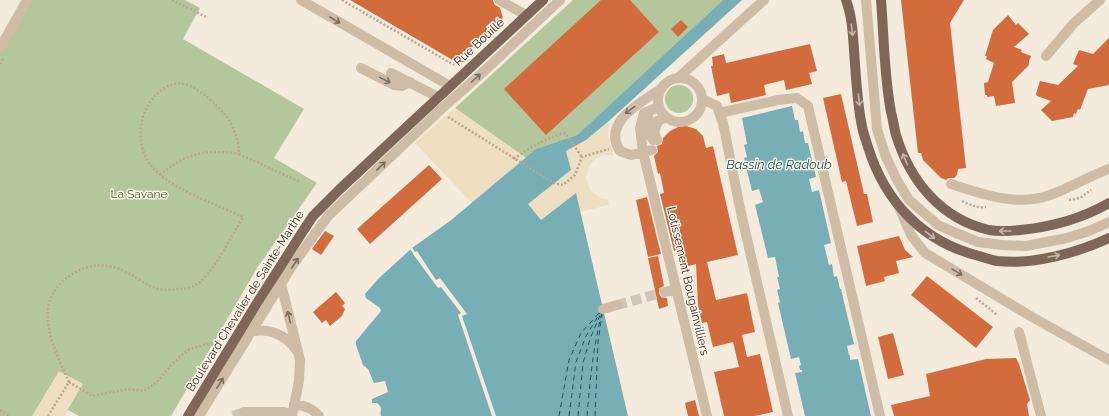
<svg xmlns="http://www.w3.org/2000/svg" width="1109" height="416" viewBox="0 0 1109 416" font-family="Raleway,sans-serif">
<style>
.green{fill:#b4c69b}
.plaza{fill:#eedec2}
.water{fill:#78aeb5}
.pier{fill:#f5ebdd}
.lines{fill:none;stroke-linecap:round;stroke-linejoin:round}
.ferry{stroke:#195760;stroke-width:1;stroke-dasharray:5 4;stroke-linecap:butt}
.building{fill:#d26c3d}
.minor-tunnel{stroke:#d0c5b9;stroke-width:10;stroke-dasharray:10 5;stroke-linecap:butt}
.path{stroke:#bba691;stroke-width:2.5;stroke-dasharray:2 2;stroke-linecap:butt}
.minor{stroke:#cfbca7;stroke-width:10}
.major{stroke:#7e6758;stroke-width:10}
.oneway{stroke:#7d6e61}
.oneway2{stroke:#c3b5a8}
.labels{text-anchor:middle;stroke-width:3;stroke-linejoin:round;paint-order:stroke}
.street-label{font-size:12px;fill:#3a2f28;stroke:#fcf5ea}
.park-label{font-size:12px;fill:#455b29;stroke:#fcf5ea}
.water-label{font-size:13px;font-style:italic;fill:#195760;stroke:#fcf5ea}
</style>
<rect width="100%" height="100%" fill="#f5ebdd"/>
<!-- green -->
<path class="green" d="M27 0H185L200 8 183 39 304 109 274 158 317 183 257 268 171 416H79L68 410 64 416H0V48Z
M573 0H723L577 135 536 149 526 158 455 108Z
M665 99a14 14 0 1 1 28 0a14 14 0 1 1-28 0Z"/>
<!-- plaza -->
<path class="plaza" d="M455 108 526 158 472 203 415 143Z
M610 120 608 135 614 155H603L598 157 593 161 589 166 586 178 590 190 601 198 608 199 609 205 580 212 576 193 541 220 528 204 571 170 566 151 586 140Z
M59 371 83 384 64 416H32Z"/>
<!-- water -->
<path class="water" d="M723 0H742L610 120 586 140 566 151 571 170 528 204 541 220 576 193 628 416H381C379 410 384 409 377 403H372V399L388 392 385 381 374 383 368 369 363 365 356 345V341L381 311 380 308 366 298 365 294 378 279 412 248 450 221 536 149 577 135Z
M792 106 795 120H798L800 132 803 131 805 143H808L816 177 809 179 812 192 819 190 831 243 824 245 829 265 832 264 834 277 837 276 840 289H841L854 344 847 346 849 355H850V360L858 359 871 416H805L795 373 802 372V370H800L799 366 801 365 799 357 791 359 778 303 780 302 777 290 780 289 777 277H779L775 257 768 258 755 205 763 202 759 189 752 191 744 158 747 157 744 145 747 144 742 118Z"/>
<!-- pier -->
<path class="pier" d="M411 246 415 252 417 251 436 280 440 278 467 314 462 316 496 416H492L458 315 461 313 441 287 438 288 413 254V253L409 248Z"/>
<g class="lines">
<!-- ferry -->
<path class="ferry" d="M559 416 569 360 581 333 600 312
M569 416 576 362 586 336 600 313
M578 416 583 363 590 339 601 313
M587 416C590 381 593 347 602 313
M595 416 598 342 602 315"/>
</g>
<!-- building -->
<path class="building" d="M350 0H493L494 4 500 8 503 18 456 62Z
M601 0H630L659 32 546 135 504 89Z
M901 0H964L950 23 966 168 958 169 957 175 954 178H949L946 180 941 178 923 160 921 153H918Z
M1008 15 1016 25 1018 23 1029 34 1014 47 1022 50 1021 52 1031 56 1029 61V65L1012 82 1015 103 996 106 994 96 987 97V95H985L984 83 988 82 994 63 986 59 987 56H985L993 30Z
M681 20 688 27 678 37 671 29Z
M1109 38V85L1088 89 1080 110 1078 109 1076 114 1074 113 1073 117 1052 121 1041 110 1051 101 1037 96 1036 94 1040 81 1058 85 1078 66 1073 64 1079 50 1093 54Z
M810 44 817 71 809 73 812 84 786 90 784 80 764 85 766 95 731 103 729 93 717 96 711 66H713L712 57 724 54 726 63Z
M841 94 864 194H867L873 222 857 226 846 181 842 182 823 98Z
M680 126H686L696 129 703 136 706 148 713 146 738 255 707 262 716 300 747 293 755 332 742 335 747 357 760 354 773 412 755 416H724L714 372 739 367 733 342 713 347 707 322 702 323 698 305 696 264 681 268 677 250 674 251 660 194 664 193 660 173 658 174 654 156 658 152 657 146 662 144 663 138 670 131Z
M429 165 442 179 370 244 357 229Z
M647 197 661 254 648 257 636 200Z
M325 231 334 236 321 255 312 249Z
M899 236 905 250 913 257 896 261 899 273 884 277 885 281 866 286 857 246Z
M658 256 664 286 660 288 659 293 661 297 667 298 668 306 659 309 648 258Z
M927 276 993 327 976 348 911 295Z
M336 292 345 303 342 306 345 309 342 316 330 326 326 320 322 323 313 312Z
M893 333 904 375 888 379 878 337Z
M1016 358 1019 364 1030 400 1027 404 1029 416H894L891 405 930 396 926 374 986 359Z
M695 400 699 416H688L685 403Z"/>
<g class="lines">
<!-- minor-tunnel -->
<path class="minor-tunnel" d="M617 305 665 292
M233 416 244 412"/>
<!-- path -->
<path class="path" d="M172 0 206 17
M342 0 454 65
M0 64 4 58
M448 117 554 183 563 185 575 175 582 157 609 149
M514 159C530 147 546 138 565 133L582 157
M160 175C186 153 205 149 239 154
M1069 200 1080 198 1091 190
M962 201C970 205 977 208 986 207
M976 298 997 315
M69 382C56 353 33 310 61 283 83 263 104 260 130 274 139 279 148 287 159 289 165 290 172 290 177 289 183 289 187 289 192 287 211 279 232 235 243 217 218 205 177 191 157 172 133 151 136 108 162 90 168 85 176 82 184 84 195 86 207 97 215 104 229 116 239 134 239 154L300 182
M0 410 9 416
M48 416 69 382 92 396 129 389 144 391 157 382 172 364 188 350 207 344 220 345"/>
<!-- minor -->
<path class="minor" d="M301 0 450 86
M499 0 526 15
M866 0 877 129 886 157 897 180 909 200 923 212 938 225 956 233 978 242 1002 245 1026 246 1067 238 1089 231 1109 222
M0 48 27 0
M1046 56 1074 23 1100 0
M361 68 394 85 402 86 410 82
M391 73 438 97
M678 78 764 0
M658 100a22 22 0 1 1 44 0a22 22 0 1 1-44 0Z
M702 99 717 106 723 123 741 213 788 416
M659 107 644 113 640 128 643 152 707 416
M719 113 778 100 797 98 808 106 880 416
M649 119 646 128 653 140
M657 140 654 132 658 121 666 117
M652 150 631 155 620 151C601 122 642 102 662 88
M951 184C982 194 1017 207 1050 195 1070 188 1089 176 1109 169
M898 205 911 235 925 253 1032 317 1109 360
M280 280 300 360 299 381 292 416
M665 292 676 289
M603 309 617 305
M1019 332 1041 416
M247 333C266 326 286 334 297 351
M294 404C304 406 313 408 319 416
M244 412H284L292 414
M199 416 292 266 307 245 328 216 438 112 482 73 560 0"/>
<!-- major -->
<path class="major" d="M846 0C852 16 853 34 854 51 856 74 857 104 862 126 863 133 866 140 868 147 885 202 923 242 979 256 985 258 991 260 997 261 1033 265 1077 253 1109 238
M881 0C884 37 884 75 891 112 893 119 894 128 896 135 910 181 941 219 989 230 999 232 1010 231 1020 230 1051 227 1081 219 1109 203
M188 416 257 303 305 228 313 216 340 189 543 0"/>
</g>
<!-- one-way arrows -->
<defs><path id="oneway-shaft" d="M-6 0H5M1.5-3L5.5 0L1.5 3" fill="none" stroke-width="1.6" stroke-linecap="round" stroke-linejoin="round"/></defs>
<g class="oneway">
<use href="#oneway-shaft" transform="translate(335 20) rotate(30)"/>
<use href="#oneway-shaft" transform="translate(476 78) rotate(-42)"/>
<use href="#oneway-shaft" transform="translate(385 80) rotate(26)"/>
<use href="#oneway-shaft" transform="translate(630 110) rotate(144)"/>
<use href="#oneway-shaft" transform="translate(381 166) rotate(-44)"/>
<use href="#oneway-shaft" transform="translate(295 263) rotate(-57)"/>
<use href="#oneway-shaft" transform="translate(957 272) rotate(31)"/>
<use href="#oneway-shaft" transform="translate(289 317) rotate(-104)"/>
<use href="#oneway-shaft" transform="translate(220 383) rotate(-58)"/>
</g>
<g class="oneway2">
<use href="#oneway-shaft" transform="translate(852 30) rotate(83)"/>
<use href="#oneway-shaft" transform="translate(859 100) rotate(84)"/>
<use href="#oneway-shaft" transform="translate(905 159) rotate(-113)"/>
<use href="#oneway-shaft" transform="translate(1005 231) rotate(-180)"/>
<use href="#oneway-shaft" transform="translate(930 235) rotate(37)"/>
<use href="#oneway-shaft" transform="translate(1054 256) rotate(-10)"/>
</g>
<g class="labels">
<!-- street labels -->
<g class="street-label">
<text transform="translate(479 42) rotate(-43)" y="4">Rue Bouillé</text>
<text transform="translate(688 281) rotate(77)" y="4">Lotissement Bougainvilliers</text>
<text transform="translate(245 301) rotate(-58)" y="4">Boulevard Chevalier de Sainte-Marthe</text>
</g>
<!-- park labels -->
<g class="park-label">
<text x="139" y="198">La Savane</text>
</g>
<!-- water labels -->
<g class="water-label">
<text x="779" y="169">Bassin de Radoub</text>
</g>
</g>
</svg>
